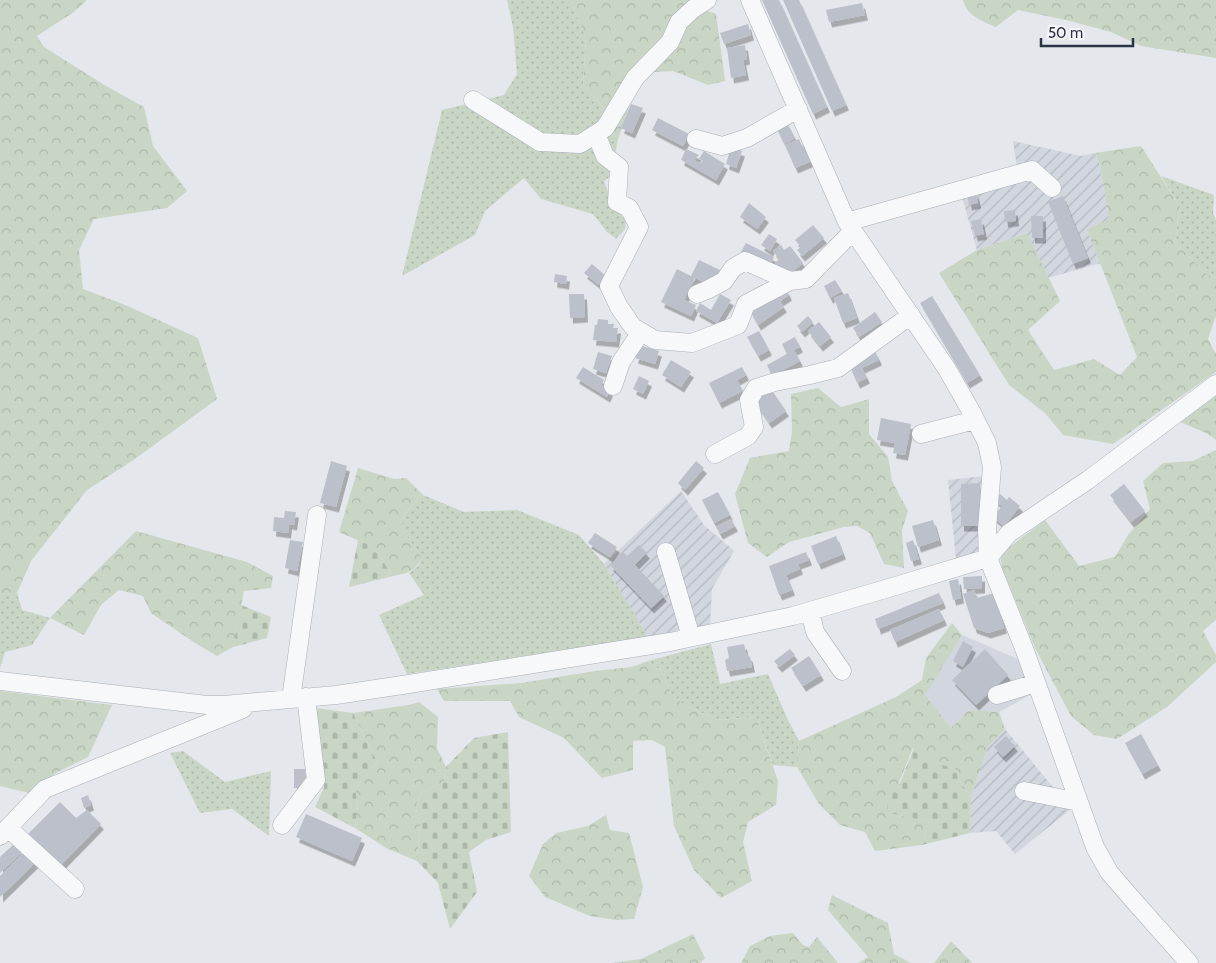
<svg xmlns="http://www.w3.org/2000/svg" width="1216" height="963" viewBox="0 0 1216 963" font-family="Cabin,sans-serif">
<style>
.built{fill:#d2d6de}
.industrial{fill:url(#industrial-furrows)}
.grass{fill:url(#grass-dots)}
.forest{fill:url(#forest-crowns)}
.cemetery{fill:url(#cemetery-stones)}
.building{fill:#bbc0ca;filter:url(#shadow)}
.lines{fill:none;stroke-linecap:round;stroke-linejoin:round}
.minor-casing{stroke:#a9aeb7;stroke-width:19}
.minor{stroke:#f7f8fa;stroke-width:18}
</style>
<defs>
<pattern id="industrial-furrows" width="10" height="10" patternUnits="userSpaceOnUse" patternTransform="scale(1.25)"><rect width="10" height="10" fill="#d2d6de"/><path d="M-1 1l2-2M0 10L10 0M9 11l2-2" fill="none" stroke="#b4b8c0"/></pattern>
<pattern id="grass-dots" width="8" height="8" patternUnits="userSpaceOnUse" patternTransform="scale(1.25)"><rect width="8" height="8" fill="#c9d6c5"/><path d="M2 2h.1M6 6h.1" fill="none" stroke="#adb8ab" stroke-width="1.8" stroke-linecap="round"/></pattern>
<pattern id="forest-crowns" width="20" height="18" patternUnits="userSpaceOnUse" patternTransform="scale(1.25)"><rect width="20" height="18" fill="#c9d6c5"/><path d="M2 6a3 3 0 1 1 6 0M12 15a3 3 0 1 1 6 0" fill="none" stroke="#adb8ab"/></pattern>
<pattern id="cemetery-stones" width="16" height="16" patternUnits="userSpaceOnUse" patternTransform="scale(1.25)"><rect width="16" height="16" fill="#c9d6c5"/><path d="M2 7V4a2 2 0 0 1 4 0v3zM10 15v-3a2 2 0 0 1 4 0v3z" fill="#adb8ab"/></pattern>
<filter id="shadow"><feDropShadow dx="3" dy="5.5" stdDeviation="0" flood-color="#0004"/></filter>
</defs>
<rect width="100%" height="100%" fill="#e4e7ec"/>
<!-- built -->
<path class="built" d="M962 635 1025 662 1032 694 999 712 969 710 951 728 924 695Z"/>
<!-- industrial -->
<path class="industrial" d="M1013 141 1081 156 1095 153 1100 165 1109 219 1087 231 1101 263 1048 278 1026 233 977 250 962 197 1017 167Z
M984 476V551L956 559 948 480Z
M681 491 704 525 734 551 712 589 710 626H700L648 637 604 564Z
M1005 729 1071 809 1015 854 996 831 970 833 971 797 988 746Z"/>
<!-- grass -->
<path class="grass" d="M507 0H579L571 2 586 38 583 85 603 107 600 122 618 139 611 176 604 181 614 208 626 220 625 229 616 239 607 232 593 214 541 199 524 178 485 211 475 235 402 276 442 110 504 95 517 74 513 27Z
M1161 176 1214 195 1213 213 1216 220V278L1206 274 1175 242 1180 207Z
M423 495 464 512 517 510 579 535 604 564 648 637 407 674 379 615 424 595 409 573 418 566 422 558 402 529 404 514Z
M17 593 22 610 50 618 32 645 5 652 0 668V594Z
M711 644 720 684 768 674 787 718 799 741 797 767 773 765 756 717 718 720 684 705 671 693 663 672 648 661Z
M183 751 225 782 271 771 269 836 232 809 200 813 170 753Z"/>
<!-- forest -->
<path class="forest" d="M0 0H87L74 12 37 36 44 47 106 86 144 107 153 146 187 191 167 208 94 219 79 250 83 289 123 304 198 338 217 399 135 459 87 490 31 561 17 593 0 594Z
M579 0H705V10L716 14 725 81 708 85 673 71 654 72 634 93 618 139 600 121 603 107 583 85 586 38 571 2Z
M963 0H1216V58L1141 46 1111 32 1070 21 1018 10 996 27C982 21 967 16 963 0Z
M1141 146 1180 207 1175 242 1206 274 1216 278V316L1208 339 1216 354V372L1113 444 1063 435 1045 413 1009 385 939 273 977 250 1027 233 1060 301 1028 330 1054 370 1094 359 1120 375 1137 357 1087 230 1109 219 1100 165 1095 153Z
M818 388 841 407 869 399V434L888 457 892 481 908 511 902 530 904 568 884 564 870 533 857 526 844 527 789 542 767 557 748 543 735 494 750 458 789 451 792 431 791 394Z
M1216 393V440L1206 433 1178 421Z
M1216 450V620L1203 631 1216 655V662L1167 707 1117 739 1094 735 1071 716 1035 648 1002 568 1000 554 1045 520 1079 566 1115 557 1128 535 1150 509 1143 481 1163 463 1193 461Z
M358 468 394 479 406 478 423 495 404 514 402 529 422 558C414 572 408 573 393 576L373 547 339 532Z
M136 531 247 562 273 576 271 588 244 591 233 647 217 656 195 643 151 613 143 596 119 590 101 605 84 635 50 618Z
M952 623 962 635 925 695 951 728 969 710 999 712 1005 729 988 746 971 797 960 782 955 769 937 763 913 748 887 812 929 822 922 845 875 851 865 832 840 825 819 804 797 767 799 741 896 697 922 680 926 658Z
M648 661 663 672 671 693 684 705 718 720 756 717 778 781 776 805 748 822 743 842 752 881 721 898 694 870 674 826 665 747 652 740 633 741V770L602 778 564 738 519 717 510 701H444L437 689 521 683 595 671 632 667Z
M0 691 112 705 88 757 56 773 29 793 0 786Z
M419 702 438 717 437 748 446 767 444 782 421 793 416 808 420 824 417 861 386 848 355 828 358 805 355 789 377 762 353 713 409 705Z
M606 815 610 830 629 833 643 887 634 919 616 920 590 916 545 897 529 876 543 844 556 833 588 826Z
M832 895 888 923 894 954 911 963H858L868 957 828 910Z
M793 933 803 945 809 947 817 937 838 963H741L750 946 770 936Z
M693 934 705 958 700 963H612L641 959Z
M951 941 972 963H934Z"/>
<!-- cemetery -->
<path class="cemetery" d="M358 540 373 547 393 576 349 587Z
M241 605 271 617 267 638 233 647Z
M316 708 353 713 377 762 355 789 358 805 355 828 315 807 324 787 323 765Z
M508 732 511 832 486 840 469 852 477 892 450 929 438 883 417 861 420 824 416 808 421 793 444 782 446 767 474 738Z
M914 748 937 763 955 769 960 782 971 797 970 833 922 845 929 822 886 812 891 786 900 783Z"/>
<!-- building -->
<path class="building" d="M762 0H779L827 107 813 114Z
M783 0H799L846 105 832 111Z
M862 3 865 15 829 22 826 10Z
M748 24 751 35 724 44 720 33Z
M745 45 747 59 743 60 746 75 731 78 727 48Z
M631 104 643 108 632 133 621 128Z
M658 118 689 134 683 146 652 130Z
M787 123 795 138 784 144 777 129Z
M799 139 802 146 807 144 814 160 795 168 785 145Z
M731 147 742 151 736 168 726 164Z
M686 149 699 155 694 160 700 163 703 161 699 159 704 151 725 164 716 180 681 160Z
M976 193 978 203 969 205 967 195Z
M1063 196 1088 258 1073 264 1048 202Z
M749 203 766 217 757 229 740 217Z
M1015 210 1016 221 1005 222 1004 211Z
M1031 216H1043V238H1032Z
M981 219 984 234 975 236 971 221Z
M813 225 824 238 802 256 797 250 801 247 795 240Z
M769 234 777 239 770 251 761 245Z
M746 243 774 257 769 266 741 252Z
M781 245 784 250 790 246 803 263 786 277 775 263 779 259 773 251Z
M699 260 720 270 715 281 709 278 706 283 695 278 684 300 696 305 691 316 661 302 677 269 691 276Z
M592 264 606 276 599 285 584 273Z
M555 274 567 276 566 284 554 282Z
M835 280 842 291 830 298 824 286Z
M786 289 789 295 780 301 784 307 758 325 751 313Z
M848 293 857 318 843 323 834 298Z
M569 294H584L585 317 570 318Z
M720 294 731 300 717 323 696 311 700 303 711 310Z
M932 296 980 375 967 383 920 303Z
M875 312 882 322 859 337 853 328Z
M808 316 813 322 802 332 797 326Z
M598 319 608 320V324H614L613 328H618L616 342 593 340 595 325H597Z
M819 322 831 337 820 346 808 331Z
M759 331 769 350 758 356 747 337Z
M795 337 800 347 794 350 800 361 772 376 767 365 787 354 782 344Z
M639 345 659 351 655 364 635 358Z
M875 351 879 360 862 368 867 378 857 383 849 364Z
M598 352 612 356 606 373 593 369Z
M671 360 691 372 681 387 662 375Z
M583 367 604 380 601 385 610 391 607 397 576 378Z
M742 367 746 375 737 380 743 391 719 403 709 383Z
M639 376 649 381 643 394 633 389Z
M771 389 786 411 769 423 754 401Z
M881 418 911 424 905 455 893 453 895 443 877 440Z
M331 461 347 466 336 507 320 503Z
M696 461 704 468 685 490 678 483Z
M980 483 981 526H961V484Z
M1124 484 1145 511 1131 522 1110 495Z
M718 492 730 515 714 523 702 500Z
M1000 494 1007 500 1009 497 1020 506 1004 526 993 517 1002 506 995 500Z
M285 511 296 512 294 525 289 524 288 533 273 531 274 517 284 518Z
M731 519 735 526 720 534 716 527Z
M933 520 939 540 918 547 912 526Z
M595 533 617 547 610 557 588 543Z
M836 536 843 554 818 564 811 546Z
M290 540 303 542 297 571 285 568Z
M913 540 919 559 911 561 906 543Z
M639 545 647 553 635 565 664 596 651 608 610 565 623 552 627 556Z
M806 552 809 560 798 564 800 569 786 575 792 590 779 595 769 566Z
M982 576V588L964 589 963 577Z
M958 579 961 598 953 600 949 581Z
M974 590 977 598 994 593 1004 628 988 633 974 628 963 594Z
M939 593 943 603 878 629 875 619Z
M939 609 944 620 895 642 890 630Z
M963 641 973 647 963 667 953 661Z
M744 644 746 653 750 657 752 667 727 671 725 660 729 658 727 647Z
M790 649 795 655 779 667 774 661Z
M985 649 1008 675 976 705 952 680Z
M809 656 821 675 803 686 791 668Z
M1141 734 1158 765 1142 774 1125 743Z
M1006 736 1015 746 1003 757 994 747Z
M294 769H305L306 788H294Z
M88 795 91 805 84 808 81 798Z
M60 802 76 818 87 810 101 824 60 866 28 834Z
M306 814 362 838 352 861 296 837Z
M14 844 22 852 0 873V857Z
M26 850 37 861 0 897V876Z"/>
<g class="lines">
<!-- minor casing -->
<g class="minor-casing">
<path id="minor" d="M750 0 847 222 947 369 972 413 987 443 992 467 987 529 988 558 1025 651 1095 847 1109 872 1127 893 1189 963
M473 100 540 142 580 144 605 128 635 78 670 42 679 22 693 9 707 0
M596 134 605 156 619 167 617 202 629 208 639 227 609 286 619 307 633 327 655 340 692 343 738 325 746 304 790 281 806 279 853 231
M696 139 722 146 747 138 798 109
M847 222 1032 170 1052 188
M697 294 707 290 724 281 733 268 745 261 790 281
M613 386 621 362 641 332
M921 434 975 420
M715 454 748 436 754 427 749 400 756 388 775 382 810 375 838 368 911 315
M666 552 691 637
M810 611 815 632 842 671
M0 681 207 705H224L336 695 409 684 670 642 793 616 889 588 988 558 1009 533 1088 480 1216 384
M997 695 1036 683
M291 699 317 515
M1024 791 1079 802
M282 825 316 780 306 697
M8 828 75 889
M0 836 45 789 243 709"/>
</g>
<!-- minor -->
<use href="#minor" class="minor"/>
</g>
<!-- scale -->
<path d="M1041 38v8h92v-8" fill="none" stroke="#2b3445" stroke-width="2.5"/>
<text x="1048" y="38" font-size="15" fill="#2b3445" stroke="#f4f6f9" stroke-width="4" paint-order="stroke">50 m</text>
</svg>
